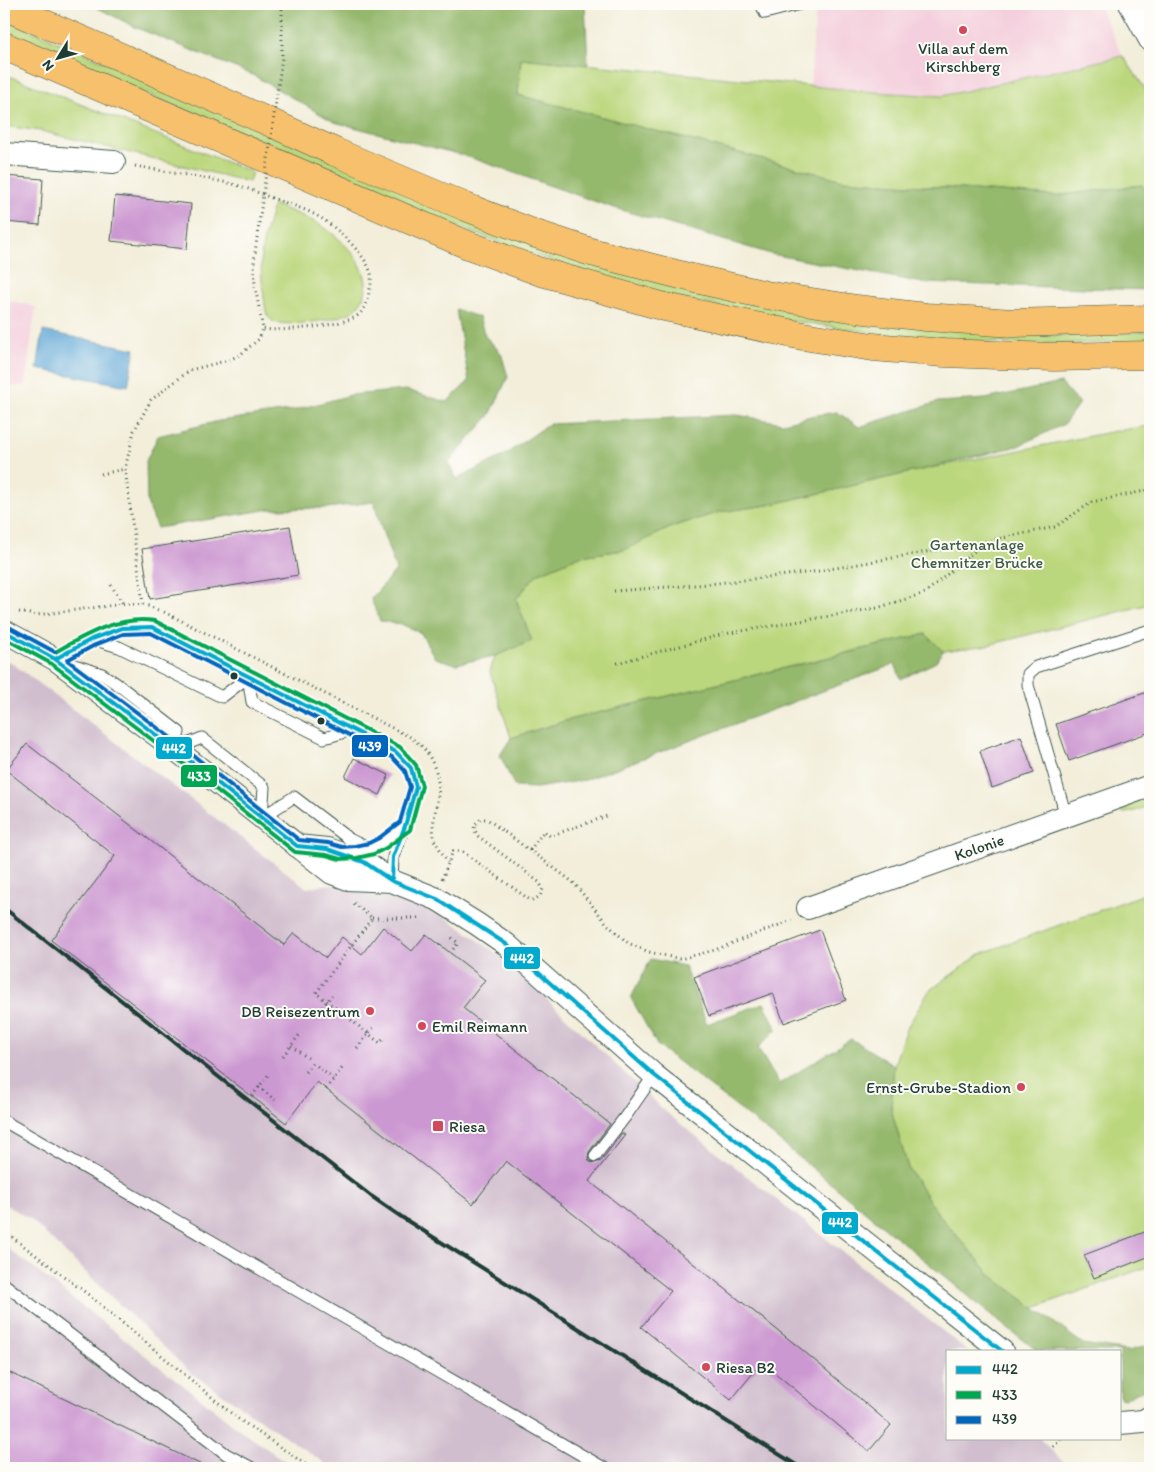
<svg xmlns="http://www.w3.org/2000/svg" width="1154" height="1472" viewBox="0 0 1154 1472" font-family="Itim,sans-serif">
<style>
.built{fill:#f4cfdd}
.industrial{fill:#d0bdcd}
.green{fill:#bbd77d;stroke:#6d8a58}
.forest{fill:#94b86c;stroke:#5a7a50}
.water{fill:#61a8d8;stroke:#407286}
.building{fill:#cc98d1}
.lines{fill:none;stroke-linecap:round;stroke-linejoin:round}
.lane-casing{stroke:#3f584d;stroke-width:13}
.street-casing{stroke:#3f584d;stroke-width:24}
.highway-casing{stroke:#3f584d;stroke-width:29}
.path{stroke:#3f584d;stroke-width:3;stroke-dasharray:1 4;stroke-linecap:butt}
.lane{stroke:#fff;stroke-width:11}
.street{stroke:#fff;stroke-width:22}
.highway{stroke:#f7c06c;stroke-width:28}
.rail{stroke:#1f3d34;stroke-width:4}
.path-bridge{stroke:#3f584d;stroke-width:3;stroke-dasharray:1 4;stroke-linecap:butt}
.bus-1-casing{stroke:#fdfcf7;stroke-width:8}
.bus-2-casing{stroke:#fdfcf7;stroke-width:8}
.bus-3-casing{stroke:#fdfcf7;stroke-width:8}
.bus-1{stroke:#00a9ce;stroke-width:4}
.bus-2{stroke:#00a651;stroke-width:4}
.bus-3{stroke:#0065bd;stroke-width:4}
.poi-dot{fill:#d1495b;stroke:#fdfcf7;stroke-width:2}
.bus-dot{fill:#1f3d34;stroke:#fdfcf7;stroke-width:2}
.labels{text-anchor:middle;stroke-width:4;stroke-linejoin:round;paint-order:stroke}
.poi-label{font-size:16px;fill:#1f3d34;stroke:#fdfcf7;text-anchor:start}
.park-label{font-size:16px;fill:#3e5c43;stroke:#fdfcf7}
.street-label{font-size:16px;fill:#1f3d34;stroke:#fdfcf7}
.line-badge{stroke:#fdfcf7;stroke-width:2}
.badge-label{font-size:14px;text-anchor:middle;font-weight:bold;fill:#fff}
</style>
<rect width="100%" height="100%" fill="#fdfcf7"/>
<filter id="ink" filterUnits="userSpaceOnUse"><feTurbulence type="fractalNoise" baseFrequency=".02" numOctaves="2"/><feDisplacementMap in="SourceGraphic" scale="10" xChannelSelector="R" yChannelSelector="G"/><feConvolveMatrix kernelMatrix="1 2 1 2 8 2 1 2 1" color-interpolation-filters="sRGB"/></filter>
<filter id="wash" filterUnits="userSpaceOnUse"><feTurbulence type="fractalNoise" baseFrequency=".0096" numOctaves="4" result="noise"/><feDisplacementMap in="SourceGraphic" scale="20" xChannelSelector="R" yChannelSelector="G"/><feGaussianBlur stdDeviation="1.12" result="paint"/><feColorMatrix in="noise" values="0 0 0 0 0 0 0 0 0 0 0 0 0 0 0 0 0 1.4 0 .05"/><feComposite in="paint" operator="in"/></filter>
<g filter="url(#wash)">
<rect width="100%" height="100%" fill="#f3eeda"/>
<!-- built -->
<path class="built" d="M816 4H1098L1123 56 942 96 874 92 810 87Z
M4 299 36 307 25 385 4 388Z"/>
<!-- industrial -->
<path class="industrial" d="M4 659 12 663 307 888 329 884 434 909 502 957 667 1113 968 1351H948V1438H1040V1439L1065 1464 1061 1468H332L191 1373 30 1219 4 1204Z
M4 1245 243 1432 295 1468H4Z"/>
<!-- green -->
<path class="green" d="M4 19 529 243 1027 335H1091L1150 331V342L1021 344 899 336 770 318 651 292 524 252 456 226 316 169 4 30Z
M1123 56 1150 96V195L1142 185 1054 196 843 180 518 95 521 58 873 92 942 96Z
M4 74 252 172 249 182 41 131 4 126Z
M273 204C290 211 307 217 322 226 347 242 385 281 355 309 345 320 288 327 274 322 272 321 269 318 268 317 265 312 265 304 264 298 262 282 260 265 262 249 264 234 270 219 273 204Z
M1150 426V604L988 645 943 651 925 634 568 720 511 738 490 672 495 656 532 641 516 599 537 574 580 556 624 550 674 526 720 512 768 505 921 470 1115 431Z
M1150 794V805C1138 810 1123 818 1112 808Z
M1150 892V1266L1034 1308 993 1277 938 1214 908 1168 891 1109 894 1065 905 1031 929 991 980 954Z"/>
<!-- forest -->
<path class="forest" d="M93 4H585L588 65 521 58 518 95 843 180 1054 196 1142 185 1150 195V290L923 283 771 254 608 206 466 156 334 122 253 75 137 28 94 6Z
M456 310 479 317 485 336 501 353 508 377 490 415 448 463 457 479 503 456 549 424 737 415 783 423 811 416 837 412 859 427 938 402 985 399 1061 383 1079 403 1064 424 1018 446 921 470 768 505 720 512 674 526 624 550 580 556 537 574 516 599 532 641 495 656 456 664 435 658 421 633 401 624 380 621 371 599 396 570 381 527 374 502 327 508 271 509 157 528 147 502 146 461 158 436 219 421 295 410 351 395 406 390 447 402 469 381Z
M926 634 943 651 936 662 901 679 895 664 585 780 537 788 515 787 500 755 511 738 568 720Z
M651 959 684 966 707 1024 764 1003 777 1029 758 1048 779 1084 851 1039 894 1065 891 1109 908 1168 938 1214 993 1277 1083 1344 1128 1351 1150 1345V1387L1124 1399 1120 1398V1351H1038L1013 1333 766 1130 657 1045 631 998Z"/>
<!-- water -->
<path class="water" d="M43 331 135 349 128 386 37 369Z"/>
<g id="blocks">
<!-- building -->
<path class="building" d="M4 176 43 179 40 225 4 222Z
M115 196 191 204 187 249 111 241Z
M290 526 298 575 150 599 142 549Z
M1150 691V732L1069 761 1056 724Z
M1021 736 1034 773 992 788 980 751Z
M27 744 284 945 294 933 326 958 342 937 362 954 383 927 412 951 426 934 485 980 463 1008 610 1124 589 1152 588 1158 590 1162 594 1163 601 1161 622 1133 625 1135 589 1181 800 1348 891 1425 869 1451 762 1362 731 1400 641 1327 671 1291 506 1161 473 1204 317 1082 286 1123 51 940 115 856 6 770Z
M354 758 389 775 380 795 345 777Z
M820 930 846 1000 784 1023 773 993 709 1016 694 977Z
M1150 1230V1256L1094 1278 1084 1255Z
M4 1370 208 1468H4Z"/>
</g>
</g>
<g filter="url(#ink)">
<use href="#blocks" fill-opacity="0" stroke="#3f584d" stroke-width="1"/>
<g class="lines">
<!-- lane casing -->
<g class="lane-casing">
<path id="lane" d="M761 4 765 13 800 4
M92 639 119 647 222 697 248 677
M55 659 92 639 122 628 152 627 396 752 411 768 416 787 405 826 393 857 392 881
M74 665 102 674 117 684 179 732 175 749
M248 677 252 702 324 738 352 730
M175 749 202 738 264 787 262 817
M1066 816 1028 685V674L1036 667 1150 630
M262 817 294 797 349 839 357 843 371 849
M364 850 382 843 404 827
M4 1121 604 1468
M595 1156 625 1117 654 1075
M4 1284 226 1454 252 1468"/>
</g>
<!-- street casing -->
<g class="street-casing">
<path id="street" d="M1130 4 1150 40
M4 154 114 162
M4 631 55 659 175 749 332 873 348 879 391 881
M297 846 327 849 364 862 392 881 437 899 477 924 506 944 654 1075 1002 1351
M808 908 1150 786
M1120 1423 1143 1421 1150 1417"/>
</g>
<!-- highway casing -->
<g class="highway-casing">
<path id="highway" d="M4 6 276 125 335 152 466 207 533 233 591 252 692 278 766 295 857 309 926 317 1013 323 1150 319
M4 46 468 245 538 271 665 307 803 336 873 347 944 353 1054 357 1150 355"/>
</g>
<!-- path -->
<path class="path" d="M282 4V58
M135 166C166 172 197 176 228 183 244 186 260 194 275 199 292 205 309 210 324 220 339 230 367 256 371 274 372 282 370 289 368 297 365 305 364 311 357 316 341 326 282 332 263 329
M101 474 125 469
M111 585 123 604
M614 591 709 584 813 572 983 542 1055 527 1092 502 1150 490
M143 604 125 469 134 431 151 400 190 370 229 360 241 354 259 339 263 329 255 286 254 261 257 238
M19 612 36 615 123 604H143L158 610
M164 612 410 737 423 747 431 759 437 774 439 789 433 825 434 840 448 862
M617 663 724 634 877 608 925 593 976 550 982 543
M530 850 544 831 550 836 607 816
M442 879 453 851H458L463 852 530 900H534L540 896 543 889 539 882 478 836 474 829 475 824 481 819H487L573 882 608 925 628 943 649 952 680 959 715 950 792 920
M372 918H421
M450 953 458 943 450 936
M322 1007 335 1017
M343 1014 316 993 372 918 351 901
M316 1015 332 995
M351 1020 380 1043 385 1037
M291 1046 308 1058
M357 1048 373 1028
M283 1056 300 1034
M317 1066 333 1079
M305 1072 312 1063
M259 1087 275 1100
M326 1089 343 1067
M252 1096 268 1075
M4 1231 90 1296 237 1418 311 1468
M1053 1447 1062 1438"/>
<!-- lane -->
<use href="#lane" class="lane"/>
<!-- street -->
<use href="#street" class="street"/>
<!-- highway -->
<use href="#highway" class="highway"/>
<!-- rail -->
<path class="rail" d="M4 908 290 1133 371 1196 406 1220 801 1468"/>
<!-- path-bridge -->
<path class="path-bridge" d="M257 238 282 58"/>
<!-- bus-1 casing -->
<g class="bus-1-casing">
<path id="bus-1" d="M4 631 55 659 175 749 297 846 327 849 364 862 392 881 437 899 506 944 654 1075 1002 1351
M55 659 92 639 122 628 152 627 396 752 411 768 416 787 405 826 393 857 392 881"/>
</g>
<!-- bus-2 casing -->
<g class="bus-2-casing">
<path id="bus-2" d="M4 638 52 664 171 754 295 852 326 855 340 859 357 858 374 854 386 848 410 830 422 786 416 765 400 747 155 621C119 615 86 635 55 652"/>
</g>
<!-- bus-3 casing -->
<g class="bus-3-casing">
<path id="bus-3" d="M7 626 55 652
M151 633 392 757 405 771 410 787 400 822 379 838 369 843 355 846 342 847 328 843 299 840 179 744 67 660 95 645 123 634Z"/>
</g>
<!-- bus-1 -->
<use href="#bus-1" class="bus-1"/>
<!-- bus-2 -->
<use href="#bus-2" class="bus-2"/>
<!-- bus-3 -->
<use href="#bus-3" class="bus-3"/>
</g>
</g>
<!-- markers -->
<g class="poi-dot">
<circle cx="963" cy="30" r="5"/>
<circle cx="370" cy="1011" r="5"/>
<circle cx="422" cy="1026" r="5"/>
<circle cx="1021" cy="1087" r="5"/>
<rect x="432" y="1120" width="12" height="12" rx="2.5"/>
<circle cx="706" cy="1367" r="5"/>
</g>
<g class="bus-dot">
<circle cx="234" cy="676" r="4.5"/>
<circle cx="321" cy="721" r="4.5"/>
</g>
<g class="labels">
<!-- poi labels -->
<g class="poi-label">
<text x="963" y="54" text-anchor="middle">Villa auf dem<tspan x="963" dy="18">Kirschberg</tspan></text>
<text x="360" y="1017" text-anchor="end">DB Reisezentrum</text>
<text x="432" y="1032">Emil Reimann</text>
<text x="1011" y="1093" text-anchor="end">Ernst-Grube-Stadion</text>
<text x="449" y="1132">Riesa</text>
<text x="716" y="1373">Riesa B2</text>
</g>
<!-- park labels -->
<g class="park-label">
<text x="977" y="550">Gartenanlage<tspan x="977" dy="18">Chemnitzer Brücke</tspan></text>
</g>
<!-- street labels -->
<g class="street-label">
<text transform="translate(979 847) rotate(-19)" y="6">Kolonie</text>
</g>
</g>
<g class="line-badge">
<rect x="351" y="734" width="38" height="24" rx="5" fill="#0065bd"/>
<rect x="155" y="736" width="38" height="24" rx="5" fill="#00a9ce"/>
<rect x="180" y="764" width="38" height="24" rx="5" fill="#00a651"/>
<rect x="503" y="946" width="38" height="24" rx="5" fill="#00a9ce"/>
<rect x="821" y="1211" width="38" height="24" rx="5" fill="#00a9ce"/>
</g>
<g class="badge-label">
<text x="370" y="751">439</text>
<text x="174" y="753">442</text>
<text x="199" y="781">433</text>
<text x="522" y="963">442</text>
<text x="840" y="1227">442</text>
</g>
<!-- margin -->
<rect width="1154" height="1472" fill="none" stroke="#fdfcf7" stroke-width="20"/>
<!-- legend -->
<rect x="946" y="1350" width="175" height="90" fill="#fdfcf7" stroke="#a4b0a9"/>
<rect x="956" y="1366" width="25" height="8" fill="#00a9ce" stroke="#a4b0a9"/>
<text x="992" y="1374" font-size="15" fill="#1f3d34">442</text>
<rect x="956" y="1391" width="25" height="8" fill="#00a651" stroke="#a4b0a9"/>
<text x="992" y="1400" font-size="15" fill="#1f3d34">433</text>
<rect x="956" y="1416" width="25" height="8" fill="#0065bd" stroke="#a4b0a9"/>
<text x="992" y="1424" font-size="15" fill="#1f3d34">439</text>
<!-- north arrow -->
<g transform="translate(58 58) rotate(233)" stroke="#fdfcf7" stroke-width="4" paint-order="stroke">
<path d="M0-4L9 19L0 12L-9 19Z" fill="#1f3d34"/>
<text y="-8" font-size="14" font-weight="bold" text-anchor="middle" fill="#1f3d34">N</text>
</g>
</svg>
